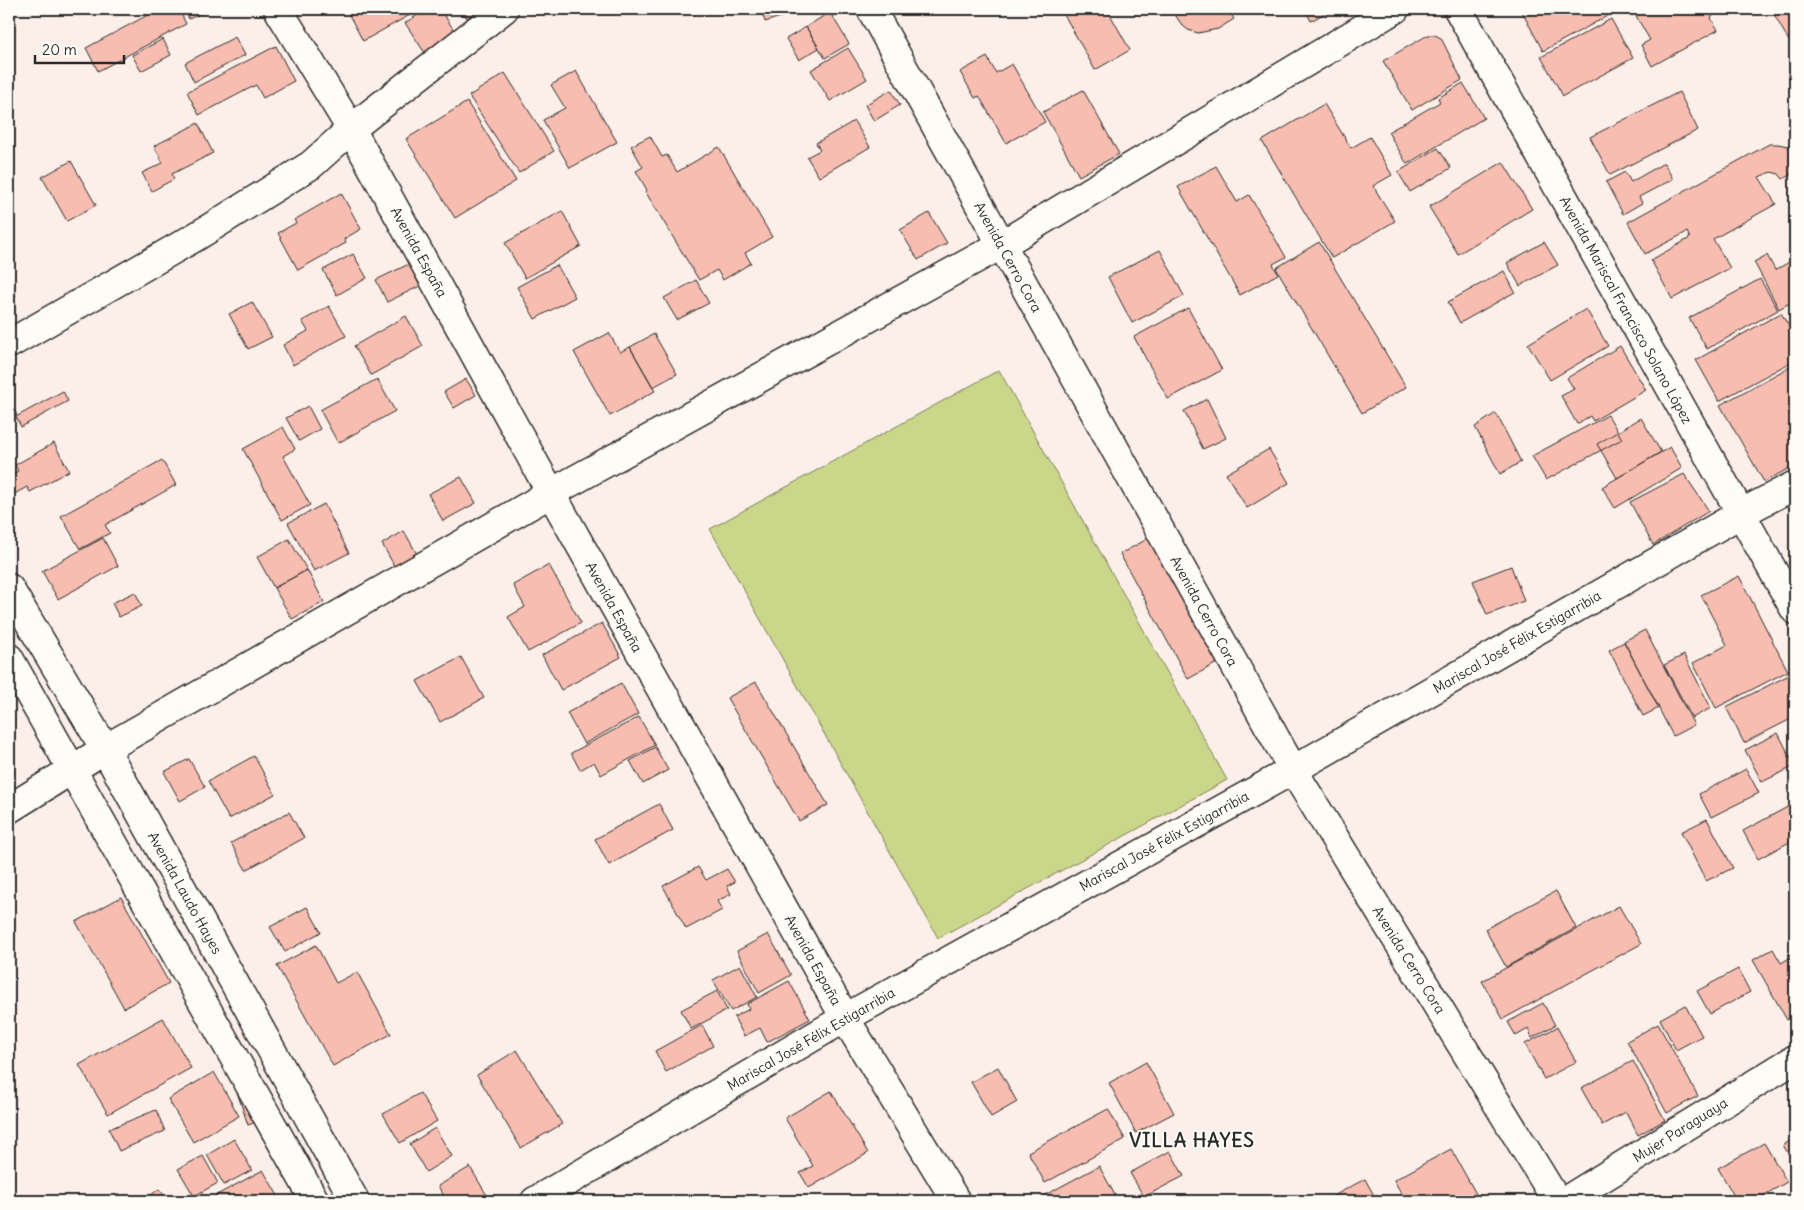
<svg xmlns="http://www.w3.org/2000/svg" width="1804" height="1210" viewBox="0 0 1804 1210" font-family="Delius,sans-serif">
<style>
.garden{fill:#cad689;stroke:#7a805a}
.building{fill:#f7bdb0;stroke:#2b2b2b}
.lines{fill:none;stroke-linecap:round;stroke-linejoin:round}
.minor-casing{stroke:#2b2b2b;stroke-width:31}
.minor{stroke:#fdfcf7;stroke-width:28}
.labels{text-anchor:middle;stroke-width:4;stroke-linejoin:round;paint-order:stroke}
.street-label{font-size:14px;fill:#2b2b2b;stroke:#fdfcf7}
.district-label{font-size:19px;font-weight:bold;letter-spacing:1px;fill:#2b2b2b;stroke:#fdfcf7}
</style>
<rect width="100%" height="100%" fill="#fcefe9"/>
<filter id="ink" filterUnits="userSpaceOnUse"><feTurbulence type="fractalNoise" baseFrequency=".02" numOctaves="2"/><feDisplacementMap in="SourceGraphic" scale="10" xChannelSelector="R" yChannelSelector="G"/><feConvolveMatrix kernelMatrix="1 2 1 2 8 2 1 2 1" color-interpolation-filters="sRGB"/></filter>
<g filter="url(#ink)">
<!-- garden -->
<path class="garden" d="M999 370 1227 780 938 938 710 529Z"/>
<!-- building -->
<path class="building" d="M159 9H179L186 24 98 71 86 48Z
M184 9H210L189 19Z
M356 9H407L410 15 363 41 348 13Z
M427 9H440L456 33 425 53 405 23Z
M460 9H480L467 18Z
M761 9H798L799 11 765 22Z
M1061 9H1107L1130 50 1095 70Z
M1171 9H1228L1234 19 1218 29 1198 33 1188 30 1182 25Z
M1305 9H1332L1311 21Z
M1528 9H1608L1611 14 1543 51 1522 12Z
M1632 9H1665L1666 11 1670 9H1708L1713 16 1711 18 1718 30 1652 66 1641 45 1650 40Z
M1771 9H1795V37L1789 41Z
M830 12 849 44 825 58 806 27Z
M1611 19 1633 58 1563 96 1541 57Z
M806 27 819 48 799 60 786 39Z
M1428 35H1435L1441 38 1462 80 1412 110 1383 61Z
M235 37 245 55 194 82 185 63Z
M163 39 171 55 141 71 132 55Z
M276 46 294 81 263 98 256 85 199 115 187 92Z
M848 48 867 79 830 101 811 70Z
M987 57 996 73 1012 64 1045 122 1006 143 979 96 975 98 960 72Z
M576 71 617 142 570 168 543 120 565 108 551 85Z
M505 73 554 151 519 173 469 96Z
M1463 83 1484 118 1407 164 1388 132 1440 102 1438 98Z
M891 90 900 105 874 121 865 105Z
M1083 90 1119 154 1079 176 1043 112Z
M1679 92 1698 130 1610 175 1590 137Z
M467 102 516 181 455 218 406 139Z
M1324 104 1351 148 1370 137 1392 175 1373 186 1395 221 1332 258 1262 141Z
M854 121 870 147 819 177 807 157 820 150 816 143Z
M198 123 213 153 172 174 174 179 152 191 142 173 163 163 154 146Z
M650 136 662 157 667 155 677 172 719 147 772 237 745 253 751 263 723 280 717 270 699 280 645 191 647 190 636 171 643 167 631 146Z
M1769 144H1778L1788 146 1795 152V172L1783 179 1779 174 1771 172 1759 177 1776 204 1713 239 1730 268 1672 299 1651 260 1690 238 1687 232 1645 254 1628 222Z
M1438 148 1451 168 1410 192 1398 172Z
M71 161 96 205 67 221 42 177Z
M1503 162 1532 209 1458 254 1429 207Z
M1664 163 1673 179 1639 197 1642 203 1623 214 1606 182 1625 172 1631 182Z
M1216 166 1237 202 1249 195 1286 257 1273 264 1278 274 1240 295 1178 187Z
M341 193 361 229 344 239 346 243 298 270 278 233 296 223 294 220Z
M562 211 581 246 525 278 505 243Z
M929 213 947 243 918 260 900 230Z
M1319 242 1406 387 1362 413 1276 268Z
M1544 242 1558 265 1520 286 1507 263Z
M1160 250 1184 296 1132 323 1108 277Z
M353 254 367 278 337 295 323 270Z
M1767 255 1775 270 1795 259V300L1779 309 1754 262Z
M409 264 420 286 387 302 376 280Z
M557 265 575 297 535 319 517 287Z
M1504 271 1515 292 1460 323 1448 302Z
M1760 279 1778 310 1707 349 1689 318Z
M696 280 709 303 677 320 664 298Z
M9 284 16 296 9 300Z
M252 302 272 337 248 349 229 314Z
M329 306 346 336 293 365 283 345 308 331 302 321Z
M1188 308 1222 370 1168 399 1134 337Z
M1586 309 1608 346 1550 380 1528 344Z
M1781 313 1795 337V360L1719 401 1696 360Z
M406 316 423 346 371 375 354 346Z
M609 333 620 352 630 347 655 391 610 416 574 352Z
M654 334 677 374 653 387 630 347Z
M1620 346 1646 390 1593 421 1590 416 1577 424 1561 396 1574 389 1567 378Z
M1795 364V465L1764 482 1720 405Z
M377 379 395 411 338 443 320 410Z
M466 379 476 395 454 408 444 392Z
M63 391 68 401 21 427 16 417Z
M1207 399 1226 438 1203 449 1184 411Z
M9 401 17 415 9 420Z
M308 406 320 429 299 441 286 418Z
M1496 413 1521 462 1500 474 1475 427Z
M1608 415 1622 439 1546 480 1532 456Z
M1641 418 1661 452 1617 478 1597 444Z
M283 427 295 449 283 456 310 505 282 520 243 449Z
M54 443 69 471 30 492 27 487 9 497V476L18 471 15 465Z
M1670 447 1682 468 1615 508 1602 487Z
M1269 449 1289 483 1247 508 1226 474Z
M162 460 176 485 105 525 110 533 80 549 61 516Z
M1684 474 1709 511 1653 545 1630 502Z
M461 477 476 503 443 521 428 494Z
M324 504 349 553 314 571 288 523Z
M404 531 417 554 395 567 382 544Z
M103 538 118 566 58 599 42 571Z
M1149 538 1217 663 1188 679 1120 554Z
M289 539 307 570 274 588 257 557Z
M549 565 581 623 528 652 508 617 525 607 513 585Z
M1511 566 1524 601 1487 615 1473 581Z
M307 570 324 602 292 619 274 588Z
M1739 576 1788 671 1716 708 1693 663 1727 645 1701 595Z
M135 592 142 606 119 617 112 603Z
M602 623 621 657 561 690 542 655Z
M1645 630 1694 725 1673 736 1624 641Z
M1624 642 1659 708 1643 716 1609 650Z
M1684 655 1711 708 1692 718 1664 665Z
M461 657 484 698 440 722 417 681Z
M1795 672V728L1791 719 1744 743 1726 707Z
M756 682 828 805 799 821 727 698Z
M621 683 638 714 584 744 567 713Z
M639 717 655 745 601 775 594 762 580 770 571 753Z
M1778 733 1795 766 1762 782 1745 750Z
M655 747 668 770 643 784 630 761Z
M254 756 275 794 229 819 208 781Z
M189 759 205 787 180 801 164 772Z
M1746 769 1759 793 1711 817 1699 794Z
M1795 803V839L1758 859 1743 831Z
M659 804 673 830 609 865 595 839Z
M289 812 304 838 246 870 231 843Z
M1707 819 1733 868 1706 881 1681 832Z
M698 867 706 880 727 869 735 882 727 886 731 894 717 901 722 910 686 929 663 886Z
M1556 891 1576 928 1506 967 1485 929Z
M121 897 169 983 124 1008 76 922Z
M1619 906 1641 944 1503 1019 1482 981Z
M307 907 321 932 285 952 270 927Z
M768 934 791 975 759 993 737 951Z
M316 945 336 983 357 972 391 1034 333 1066 277 966Z
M1773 949 1781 963 1795 955V1015L1787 1020 1753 960Z
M740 965 757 997 731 1011 713 980Z
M1738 969 1750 992 1710 1014 1697 991Z
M789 981 810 1019 767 1042 760 1028 744 1036 734 1017 749 1009 747 1004Z
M717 991 727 1010 691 1029 681 1010Z
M1543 1003 1555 1025 1532 1038 1528 1029 1516 1036 1508 1022Z
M1685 1005 1702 1036 1676 1050 1660 1019Z
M163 1018 191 1068 108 1114 79 1065Z
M1658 1024 1698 1096 1667 1113 1627 1041Z
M702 1025 713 1046 666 1072 655 1051Z
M1557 1027 1576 1062 1544 1079 1525 1044Z
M517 1050 562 1124 521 1148 477 1075Z
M1633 1061 1665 1120 1638 1135 1626 1112 1602 1125 1581 1088Z
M1146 1062 1174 1113 1136 1133 1109 1083Z
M998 1067 1017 1102 991 1117 971 1082Z
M214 1072 239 1116 193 1142 168 1099Z
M831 1091 868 1153 809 1188 800 1173 813 1166 785 1118Z
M246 1092 256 1122 248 1125 238 1095Z
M420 1093 437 1121 400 1143 383 1114Z
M1108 1109 1125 1139 1045 1183 1028 1152Z
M156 1110 165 1131 119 1151 109 1129Z
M435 1128 452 1156 426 1172 410 1144Z
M1795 1138V1165L1783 1145Z
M234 1139 252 1170 224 1185 207 1155Z
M1764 1143 1787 1182 1754 1201H1737L1718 1168Z
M1451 1149 1480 1201H1405L1394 1180Z
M1170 1151 1184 1176 1144 1197 1130 1173Z
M203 1156 218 1183 194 1196 178 1169Z
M1099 1166 1116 1197 1109 1201H1034Z
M470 1167 488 1197 481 1201H447L438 1186Z
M263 1170 281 1201H215L213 1197Z
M1365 1179 1377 1201H1324Z
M159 1189 169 1201H143Z"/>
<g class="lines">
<!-- minor casing -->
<g class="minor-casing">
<path id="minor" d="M278 9 351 129 551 493 845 1018 956 1201
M871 9 1293 770 1557 1201
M1458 9 1795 610
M9 344 197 236 311 165 351 129 504 9
M9 588 105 749 355 1201
M9 658 315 1201
M9 809 105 749 551 493 1001 245 1395 9
M535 1201 845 1018 1293 770 1740 514 1795 485
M1565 1201 1795 1059"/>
</g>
<!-- minor -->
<use href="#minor" class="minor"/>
</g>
</g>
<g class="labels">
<!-- street labels -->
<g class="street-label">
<text transform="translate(419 252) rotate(61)" y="5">Avenida España</text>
<text transform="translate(1008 257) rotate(61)" y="5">Avenida Cerro Cora</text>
<text transform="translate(1626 310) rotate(61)" y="5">Avenida Mariscal Francisco Solano López</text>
<text transform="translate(614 607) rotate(61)" y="5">Avenida España</text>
<text transform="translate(1204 611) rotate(61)" y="5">Avenida Cerro Cora</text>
<text transform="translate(1517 642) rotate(-30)" y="5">Mariscal José Félix Estigarribia</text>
<text transform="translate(1164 841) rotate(-29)" y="5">Mariscal José Félix Estigarribia</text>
<text transform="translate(185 893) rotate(61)" y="5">Avenida Laudo Hayes</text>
<text transform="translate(813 960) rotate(61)" y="5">Avenida España</text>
<text transform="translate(1409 960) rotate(58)" y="5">Avenida Cerro Cora</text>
<text transform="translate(811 1039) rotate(-30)" y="5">Mariscal José Félix Estigarribia</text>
<text transform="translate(1680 1130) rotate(-32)" y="5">Mujer Paraguaya</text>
</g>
<!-- district labels -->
<g class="district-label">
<text x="1192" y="1147">VILLA HAYES</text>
</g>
</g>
<!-- margin -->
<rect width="1804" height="1210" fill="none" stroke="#fdfcf7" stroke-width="30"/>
<rect x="15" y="15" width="1774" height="1180" fill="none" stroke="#2b2b2b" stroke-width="2" filter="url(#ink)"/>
<!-- scale -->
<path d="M35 55v8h89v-8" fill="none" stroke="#2b2b2b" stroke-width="2.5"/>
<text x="42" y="55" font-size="15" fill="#2b2b2b" stroke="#fdfcf7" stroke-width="4" paint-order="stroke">20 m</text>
</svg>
